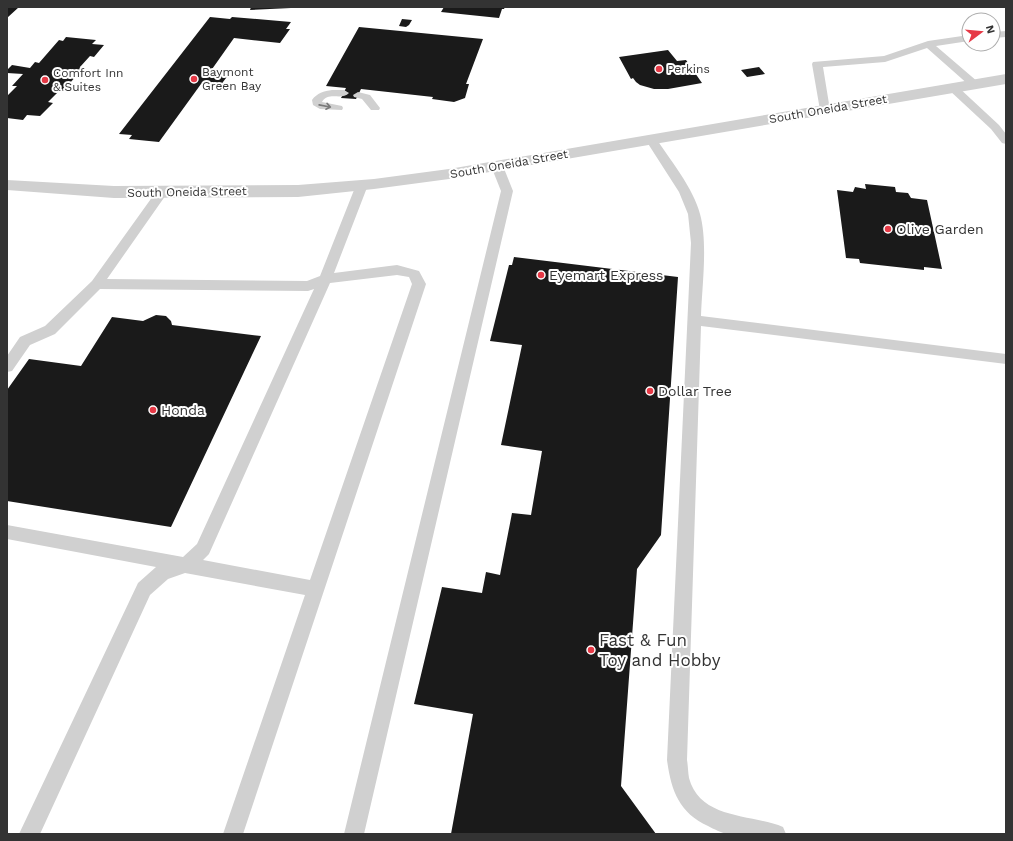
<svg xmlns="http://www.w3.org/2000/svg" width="1013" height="841" viewBox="0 0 1013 841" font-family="'Work Sans',sans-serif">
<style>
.building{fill:#1a1a1a}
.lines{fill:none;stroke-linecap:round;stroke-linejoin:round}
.service{fill:#d0d0d0;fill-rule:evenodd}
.tertiary{fill:#d0d0d0;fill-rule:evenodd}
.oneway{stroke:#7a7a7a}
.poi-dot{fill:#e63946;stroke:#fff;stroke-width:1.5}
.labels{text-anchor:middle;stroke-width:4;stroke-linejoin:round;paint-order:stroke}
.far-poi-label{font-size:12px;fill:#333;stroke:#fff;text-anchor:start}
.far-street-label{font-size:12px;fill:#333;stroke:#fff}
.poi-label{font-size:14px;fill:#333;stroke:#fff;text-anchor:start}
.near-poi-label{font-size:17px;fill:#333;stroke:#fff;text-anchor:start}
</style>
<rect width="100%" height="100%" fill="#fff"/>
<!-- building -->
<path class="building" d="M7 7H19L7 18Z
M251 7H291V8L250 10Z
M444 7H505L504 9H502L499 18 441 12Z
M210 17 230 19 232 17 291 22 286 29H290L280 43 234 38 210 72 229 74 220 86 201 84 159 142 129 139 132 135 119 134Z
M402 19 412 20 409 25 406 27 399 26Z
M359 27 483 39 466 84H469L465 98 454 102 432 99 433 97 361 89 356 99 341 98 346 88 326 86Z
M66 37 96 40 92 44 104 45 94 57 90 56 80 67H84L63 91H59L48 102 53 103 40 116 27 115 23 120 7 118V96L17 86H12L23 74 7 73V70L12 65 30 68 35 62 39 63 59 40 63 41Z
M668 50 677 61 686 60 702 83 668 89H654L640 85 636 82 633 78 631 79 619 57Z
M759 67 765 74 747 77 741 70Z
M865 184 895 187 896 192 908 193 911 198 927 200 942 269 924 267V270L860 263 859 259 846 258 837 190 853 192 855 187 866 189Z
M514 257 678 277 661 535 637 569 621 786 656 834H451L473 714 414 704 442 587 482 593 486 572 500 575 512 513 531 515 542 451 501 445 522 345 490 341 509 265H512Z
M156 315 166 316 171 321 172 325 261 336 171 527 7 501V390L29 359 81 366 112 317 143 321Z"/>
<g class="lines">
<!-- service -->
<path class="service" d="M1006 31V37L993 38V32Z
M969 35V41L936 46 978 82 979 84 978 86H970L927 48 885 62 823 67 830 110 825 113 820 110 812 64 813 62 884 56 928 41Z
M953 85 957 86 999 125 1006 134V144L1002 143 991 129 949 90 948 88 949 86Z
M332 90H344L349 93C342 101 328 91 322 102L342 106 343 108 342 110 320 109 313 105 312 100C317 93 324 91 332 90Z
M358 92 370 95 380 108 379 110H371L362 99 354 97 353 95Z
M651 136 655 137C669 158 694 189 700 214 708 243 702 286 701 316L1006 354V364L701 326 687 760C688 766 688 772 689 778 700 820 753 814 783 827L786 834C768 834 747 837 728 834 721 833 714 829 708 826 679 813 671 790 667 760L691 243 688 214 679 192 645 139Z
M497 162 501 163 503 166 513 191 364 834H344L501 191 491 166 493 163Z
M362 181 366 182 368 185 334 273 397 265 419 271 426 284 243 834H223L305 595 185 573 168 579 150 595 40 834H19L138 583 156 567 7 539V525L183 557 197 544 314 289 308 291 100 289 55 334 30 345 12 371 7 372V356L20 337 45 326 92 281 158 189H166L168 192 107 279 307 281 320 276 356 185 358 182ZM397 275 409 277 412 284 310 580 203 560 209 554 330 283Z"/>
<!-- tertiary -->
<path class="tertiary" d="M1006 74V84L449 179 374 189 298 197 114 198 7 190V180L114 186 298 185 374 179 449 169Z"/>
</g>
<!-- one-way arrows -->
<defs><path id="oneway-shaft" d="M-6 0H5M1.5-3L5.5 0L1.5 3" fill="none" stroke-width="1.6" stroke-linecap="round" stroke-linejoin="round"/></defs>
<use class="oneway" href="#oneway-shaft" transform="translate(325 106) rotate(11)"/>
<!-- markers -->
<g class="poi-dot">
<circle cx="659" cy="69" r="4"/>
<circle cx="194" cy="79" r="4"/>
<circle cx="45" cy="80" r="4"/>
<circle cx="888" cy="229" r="4"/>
<circle cx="541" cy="275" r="4"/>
<circle cx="650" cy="391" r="4"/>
<circle cx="153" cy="410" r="4"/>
<circle cx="591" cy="650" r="4"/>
</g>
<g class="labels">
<!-- far-poi labels -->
<g class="far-poi-label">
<text x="667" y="73">Perkins</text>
<text x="202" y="76">Baymont<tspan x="202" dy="14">Green Bay</tspan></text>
<text x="53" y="77">Comfort Inn<tspan x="53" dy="14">&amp; Suites</tspan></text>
</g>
<!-- far-street labels -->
<g class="far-street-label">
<text transform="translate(828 109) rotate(-10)" y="4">South Oneida Street</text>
<text transform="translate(509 164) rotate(-10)" y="4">South Oneida Street</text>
<text transform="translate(187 192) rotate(-1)" y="4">South Oneida Street</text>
</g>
<!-- poi labels -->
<g class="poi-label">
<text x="896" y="234">Olive Garden</text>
<text x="549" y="280">Eyemart Express</text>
<text x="658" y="396">Dollar Tree</text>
<text x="161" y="415">Honda</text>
</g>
<!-- near-poi labels -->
<g class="near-poi-label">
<text x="599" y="646">Fast &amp; Fun<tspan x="599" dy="20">Toy and Hobby</tspan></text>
</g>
</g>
<!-- border -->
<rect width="1013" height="841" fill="none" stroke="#333333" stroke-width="16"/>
<!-- north arrow -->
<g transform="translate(981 32) rotate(74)"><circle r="19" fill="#ffffff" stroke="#adadad"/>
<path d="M0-3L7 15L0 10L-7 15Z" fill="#e63946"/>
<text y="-6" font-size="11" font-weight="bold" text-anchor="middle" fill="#333333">N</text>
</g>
</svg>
